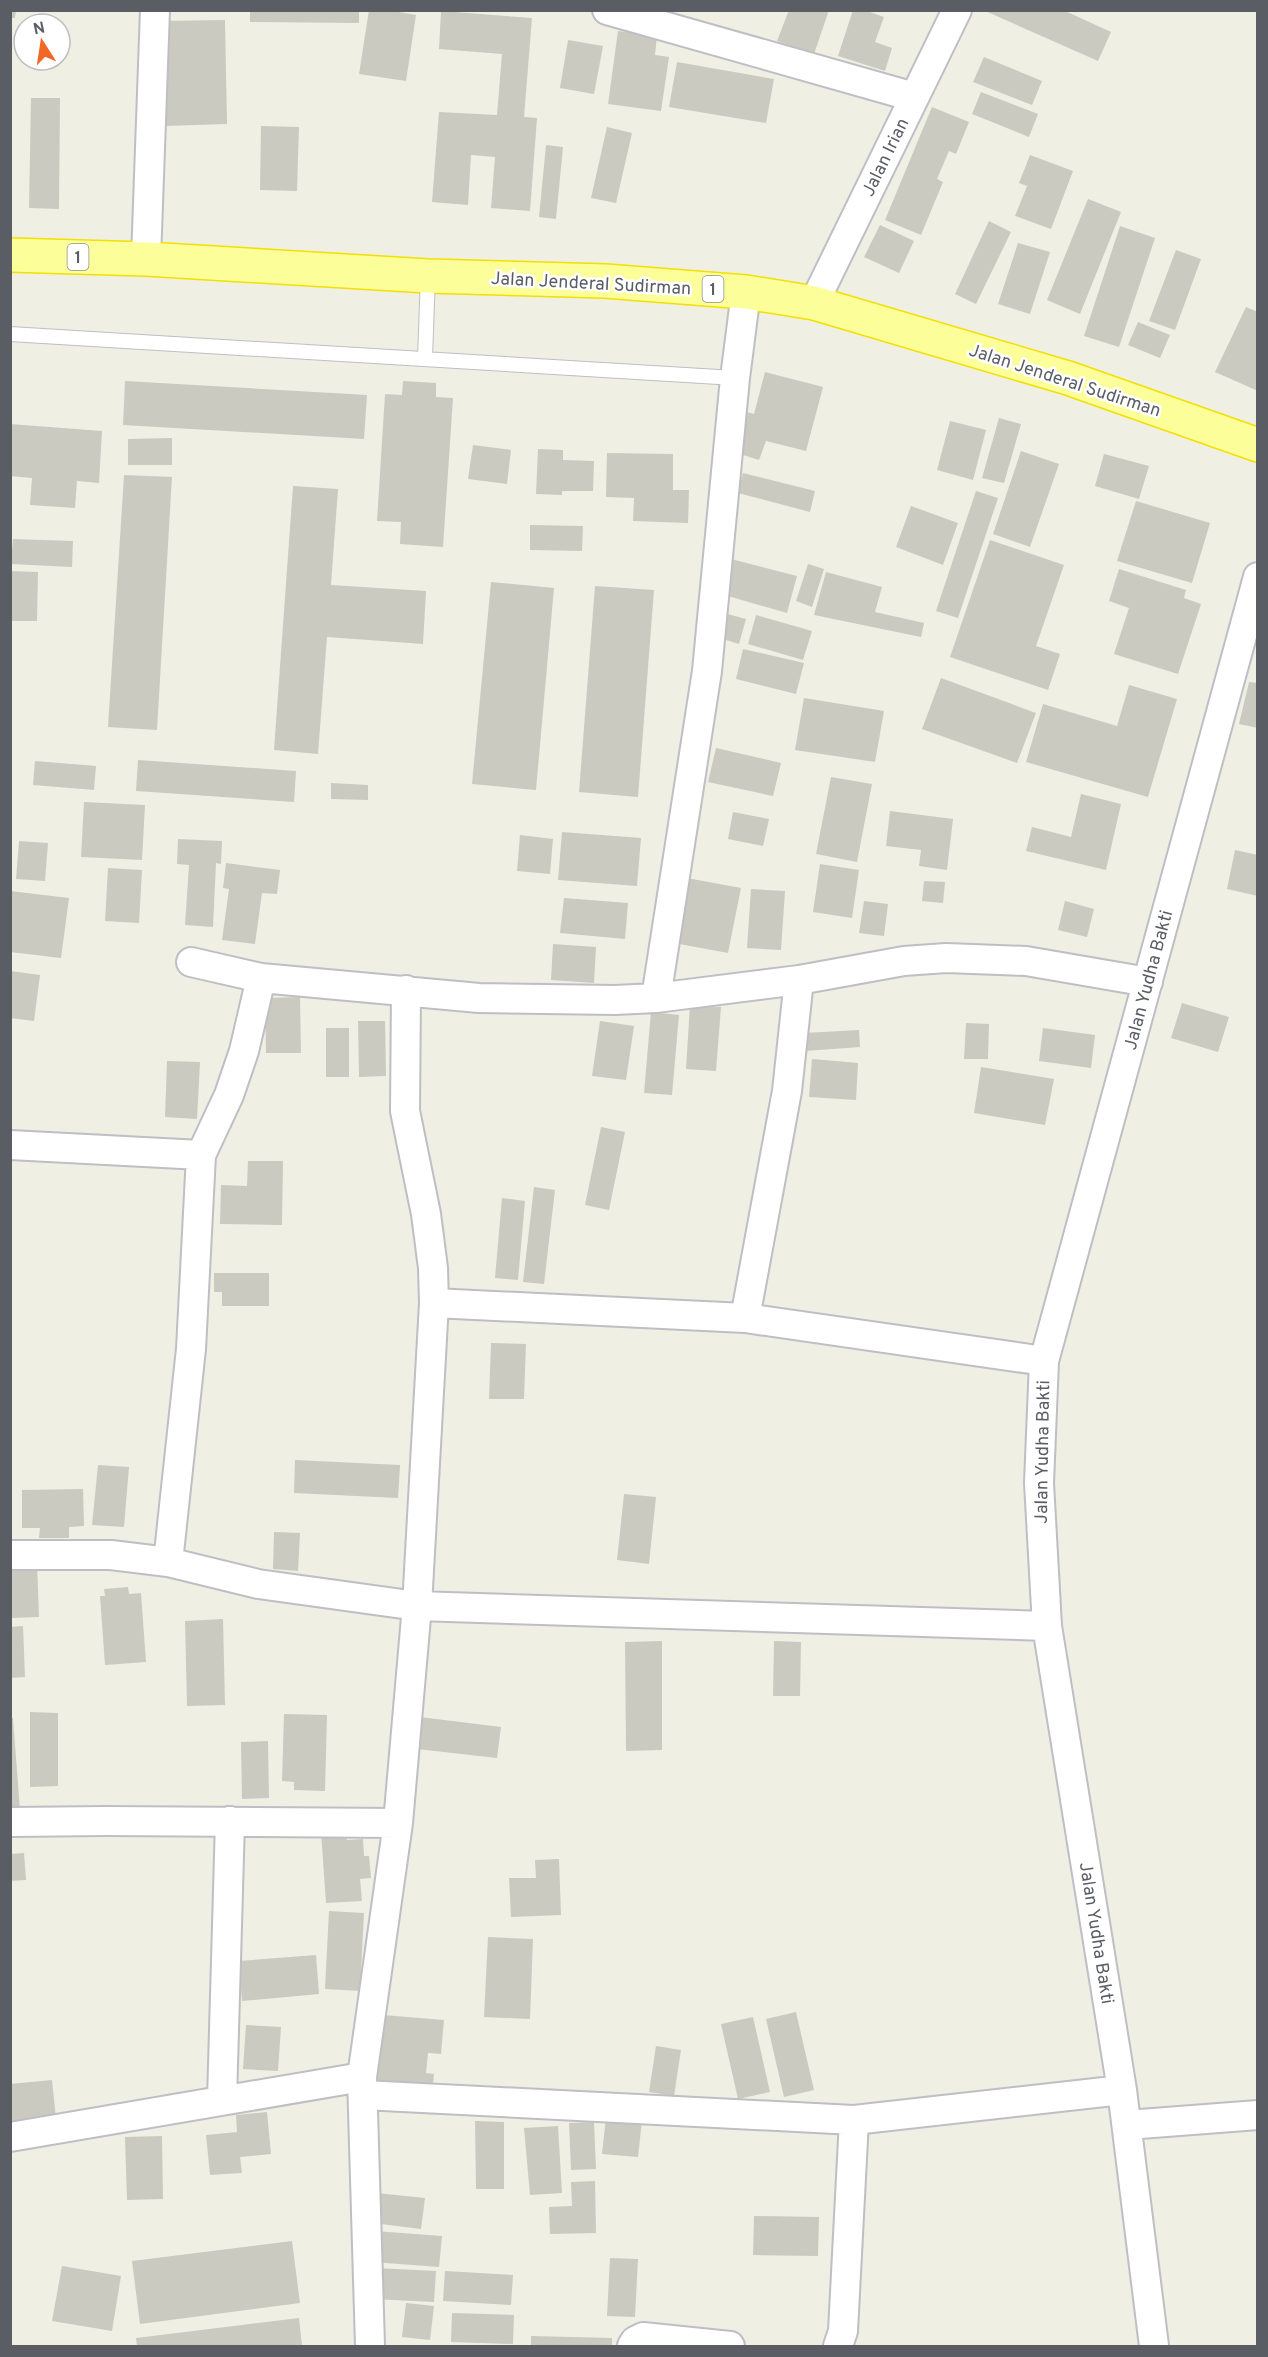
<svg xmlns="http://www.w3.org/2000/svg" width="1268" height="2357" viewBox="0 0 1268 2357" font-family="Overpass,sans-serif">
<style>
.building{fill:#cacac0}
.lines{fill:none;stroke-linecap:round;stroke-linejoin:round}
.service-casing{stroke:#bdbfc5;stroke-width:16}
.minor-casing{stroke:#bdbfc5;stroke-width:32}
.trunk-casing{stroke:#f2e000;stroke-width:36}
.service{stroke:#fff;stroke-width:14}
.minor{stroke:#fff;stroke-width:28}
.trunk{stroke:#fcfe99;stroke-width:33}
.labels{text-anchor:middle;stroke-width:5;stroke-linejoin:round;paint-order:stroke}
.shield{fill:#fff;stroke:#8c8e93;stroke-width:1.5}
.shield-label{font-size:16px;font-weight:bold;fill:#5b5d65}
.street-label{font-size:18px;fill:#5b5d65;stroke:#fff}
</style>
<rect width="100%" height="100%" fill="#efefe3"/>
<!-- building -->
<path class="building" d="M10 10H16L15 18H10Z
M250 10H359V23L250 22Z
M369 10H388L416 15 406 81 359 74Z
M789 10H829L814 54 777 41Z
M853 10H864L884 17 875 42 892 48 885 71 838 56Z
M983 10H1063L1111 32 1098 61Z
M441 11 532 18 524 117 537 118 530 211 491 208 495 157 471 155 468 205 432 202 439 112 497 115 502 54 439 49Z
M225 20 227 124 165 126 163 21Z
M618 31 657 36 655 55 669 57 661 111 608 104Z
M568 40 603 46 594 94 560 88Z
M984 57 1042 81 1032 105 973 82Z
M677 62 774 79 766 123 669 107Z
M981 92 1038 114 1029 137 972 114Z
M31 98H60L59 209 29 208Z
M932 107 969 122 956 154 949 151 937 179 943 182 921 235 885 220Z
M261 126 299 127 297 191 260 190Z
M607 127 632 133 616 203 591 198Z
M546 145 563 147 556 219 539 217Z
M1030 155 1073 171 1051 229 1015 216 1027 186 1019 183Z
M1088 199 1121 212 1080 314 1047 300Z
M989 221 1011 232 976 304 955 294Z
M880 225 914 241 899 273 864 257Z
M1120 226 1155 238 1119 347 1084 336Z
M1018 243 1050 252 1030 314 998 304Z
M1176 250 1201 259 1175 330 1149 321Z
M1246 307 1258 312V391L1215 372Z
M1138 322 1170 335 1160 358 1128 345Z
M765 372 823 387 806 451 766 441 759 460 730 451 743 411 754 414Z
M125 381 367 395 364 439 123 425Z
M403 381 436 383V397L453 398 443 547 400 544 401 522 377 521 385 394 402 395Z
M999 418 1021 424 1004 483 982 478Z
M950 421 986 430 973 480 937 470Z
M10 424 102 431 99 483 77 481 75 508 30 505 32 478 10 476Z
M172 438V465H128V439Z
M473 445 511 450 507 484 468 479Z
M538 449 563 450V460L594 461 593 491H562V495L536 494Z
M1021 451 1059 464 1030 547 993 534Z
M607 453 673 454V490H689L688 523 633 521 634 498 606 497Z
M1104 454 1149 466 1139 499 1095 486Z
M743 473 815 491 810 512 738 493Z
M124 475 172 477 157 730 108 727Z
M293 486 338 489 331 585 426 591 423 644 327 637 318 754 274 750Z
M976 491 998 498 958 618 936 611Z
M1136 501 1210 523 1192 583 1117 561Z
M911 506 958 523 943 565 896 547Z
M530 525 583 526 582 551 530 550Z
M13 539 73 541 72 567 11 564Z
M990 540 1064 565 1036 646 1060 654 1048 690 950 657Z
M731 559 797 576 787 613 721 594Z
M808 564 824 569 812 607 796 601Z
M1119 569 1186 590 1184 598 1201 604 1178 674 1114 654 1129 608 1109 601Z
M10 571 38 572 37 621H10Z
M826 572 882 587 875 612 924 623 921 637 814 615Z
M491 582 554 588 536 790 472 784Z
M595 586 654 590 638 797 579 792Z
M720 612 746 619 739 644 713 636Z
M756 615 812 631 803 660 748 644Z
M743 649 804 663 796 694 736 679Z
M941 678 1036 713 1017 763 922 729Z
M1249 682 1258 683V728L1239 724Z
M1129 685 1177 699 1148 797 1026 762 1043 704 1117 726Z
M804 698 884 711 875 762 795 750Z
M716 748 781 763 773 796 708 782Z
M138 760 296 771 294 802 136 791Z
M35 761 96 766 94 790 33 785Z
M831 777 872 784 857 862 816 854Z
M331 783 368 785V800L331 799Z
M1081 794 1121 804 1106 870 1026 851 1032 827 1071 837Z
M84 802 145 805 142 860 81 857Z
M890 811 953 819 947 870 919 866 921 850 886 846Z
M733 812 769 819 763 846 728 839Z
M562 832 641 838 637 886 558 880Z
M520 835 553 839 550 874 517 871Z
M178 839 222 841 221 864 216 863 213 927 185 925 189 865 177 864Z
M19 841 48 843 45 881 16 879Z
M1235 850 1258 855V896L1227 889Z
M226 863 280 870 277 894 262 893 255 944 222 940 229 889 223 888Z
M820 864 859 870 852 918 813 912Z
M108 868 142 870 139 923 105 921Z
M687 878 741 888 728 953 674 943Z
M924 881 945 882 943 903 922 901Z
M751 889 785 891 781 950 747 948Z
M10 891 69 898 61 958 10 952Z
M564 898 628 903 625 939 560 933Z
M864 901 888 904 884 936 859 933Z
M1065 901 1094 909 1087 937 1058 930Z
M553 944 596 947 594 983 551 980Z
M10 971 40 975 34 1021 10 1018Z
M300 997 301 1053H266L265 998Z
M1182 1003 1229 1017 1218 1052 1171 1038Z
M690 1005 721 1007 716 1071 686 1069Z
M651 1012 679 1015 672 1095 644 1093Z
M358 1021H385L386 1076 359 1077Z
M600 1021 634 1026 626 1080 592 1076Z
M966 1023 989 1024 988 1059H964Z
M326 1028H349V1077H326Z
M1043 1028 1095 1035 1091 1068 1039 1061Z
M859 1030 860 1047 805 1051 804 1033Z
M812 1059 858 1063 856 1100 809 1097Z
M167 1061 200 1062 197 1119 165 1117Z
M981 1067 1054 1079 1045 1125 974 1113Z
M601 1127 625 1132 609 1210 585 1205Z
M248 1161H283L282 1225 220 1224 221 1185 247 1186Z
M534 1187 555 1190 544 1284 523 1282Z
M502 1198 525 1201 518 1280 495 1278Z
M214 1273H269V1306H222V1292H214Z
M491 1343 526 1344 524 1399H489Z
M295 1460 400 1465 398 1498 294 1493Z
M98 1465 129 1467 124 1527 92 1525Z
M83 1489 84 1526 69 1527V1538H39L40 1528H22V1490Z
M624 1494 656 1497 649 1564 617 1560Z
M274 1532 300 1533 298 1571 273 1569Z
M37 1563 39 1617 10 1618V1564Z
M128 1587 129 1594 141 1593 146 1662 105 1665 100 1596H105L104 1589Z
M223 1619 225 1705 187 1706 185 1621Z
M23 1626 25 1677 10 1678V1627Z
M662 1641V1750L626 1751 625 1642Z
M774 1641 801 1642 800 1696H773Z
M30 1712 58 1713V1786L30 1787Z
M284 1714 327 1715 325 1791 294 1790V1782L282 1781Z
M420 1717 501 1727 497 1758 417 1749Z
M10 1718H13L20 1810 10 1811Z
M268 1741 269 1798 242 1799 241 1742Z
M346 1829 347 1840 363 1839 364 1856H369L371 1878 360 1879 362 1901 326 1903 321 1832Z
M24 1853 26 1880 10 1881V1854Z
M559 1859 561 1915 511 1917 509 1878H536L535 1860Z
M329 1911 364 1913 360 1991 325 1989Z
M488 1937 533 1939 530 2019 484 2017Z
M316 1955 319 1994 242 2001 239 1961Z
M796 2012 814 2090 784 2097 766 2019Z
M383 2015 444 2020 441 2054 428 2053 426 2073 434 2074 432 2094 375 2088Z
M753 2017 770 2092 738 2099 721 2024Z
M246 2025 281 2027 278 2071 243 2069Z
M656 2046 681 2050 674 2096 649 2092Z
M52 2080 56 2119 10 2124V2084Z
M267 2112 271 2154 240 2157 242 2173 210 2175 206 2135 237 2132 236 2115Z
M606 2117 642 2120 638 2157 602 2154Z
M475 2121 504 2122V2189H476Z
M594 2122 596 2169 571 2170 569 2123Z
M558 2126 562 2193 530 2195 524 2128Z
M162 2136 163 2199 127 2200 125 2137Z
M595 2181 596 2233 550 2234 549 2207 572 2206 571 2182Z
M376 2193 425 2198 421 2229 373 2223Z
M754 2216 819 2217 818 2256 753 2255Z
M375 2231 442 2236 439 2267 372 2262Z
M292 2241 300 2303 140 2324 132 2261Z
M610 2258 638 2259 635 2317 607 2316Z
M62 2266 121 2276 112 2331 52 2321Z
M375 2268 436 2271 434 2302 373 2299Z
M445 2271 513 2275 511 2305 443 2301Z
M406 2303 434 2306 430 2340 402 2337Z
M452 2313 514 2315 513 2344 451 2342Z
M299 2318 302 2346H137L136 2338Z
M531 2336 612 2338V2346H531Z"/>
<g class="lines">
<!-- service casing -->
<g class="service-casing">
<path id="service" d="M10 334 735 378
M425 358 428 276"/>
</g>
<!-- minor casing -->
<g class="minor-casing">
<path id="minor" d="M607 10 914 97
M146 259 155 10
M814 303 957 10
M191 962 261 978 479 998 615 1000 656 998 799 980 904 961 946 958 1026 961 1148 982
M406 990 405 1111 426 1214 433 1268 434 1303 417 1606 1047 1626
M656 998 707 671 735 378 746 292
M10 1145 201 1155 229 1095 244 1051 261 978
M434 1303 745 1318 1044 1361
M745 1318 787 1091 799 980
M10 1555H111L168 1562 258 1584 417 1606 398 1823 362 2077 370 2346
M168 1562 191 1349 201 1155
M10 1822 106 1821 398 1823
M363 2095 854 2120 1122 2090
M222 2100 230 1821
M1127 2125 1258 2115
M10 2137 362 2077
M632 2346 635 2341 643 2337 730 2346
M838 2346 843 2331 854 2120
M1154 2346 1122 2090 1047 1626 1039 1483 1044 1361 1258 577"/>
</g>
<!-- trunk casing -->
<g class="trunk-casing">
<path id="trunk" d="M10 255 146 259 428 276 605 281 746 292 814 303 1068 378 1258 445"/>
</g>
<!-- service -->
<use href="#service" class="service"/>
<!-- minor -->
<use href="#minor" class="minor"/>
<!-- trunk -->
<use href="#trunk" class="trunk"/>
</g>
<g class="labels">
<!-- shield labels -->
<g class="shield">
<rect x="67.5" y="244" width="21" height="26" rx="4.5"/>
<rect x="702.5" y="276" width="21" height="26" rx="4.5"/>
</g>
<g class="shield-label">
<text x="78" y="263">1</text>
<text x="713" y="295">1</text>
</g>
<!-- street labels -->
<g class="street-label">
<text transform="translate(885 157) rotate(-64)" y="6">Jalan Irian</text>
<text transform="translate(591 283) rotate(3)" y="6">Jalan Jenderal Sudirman</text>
<text transform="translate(1065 380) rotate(18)" y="6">Jalan Jenderal Sudirman</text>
<text transform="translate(1148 980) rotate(-75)" y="6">Jalan Yudha Bakti</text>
<text transform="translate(1042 1452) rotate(-89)" y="6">Jalan Yudha Bakti</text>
<text transform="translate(1097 1933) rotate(81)" y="6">Jalan Yudha Bakti</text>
</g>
</g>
<!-- border -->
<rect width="1268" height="2357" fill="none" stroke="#5b5d65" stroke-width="24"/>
<!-- north arrow -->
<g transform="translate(42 42) rotate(348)"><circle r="28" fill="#ffffff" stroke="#bdbec1" stroke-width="1.5"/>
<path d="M0-4.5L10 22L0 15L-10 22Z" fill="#f26626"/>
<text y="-9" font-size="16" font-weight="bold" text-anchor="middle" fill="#5b5d65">N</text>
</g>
</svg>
